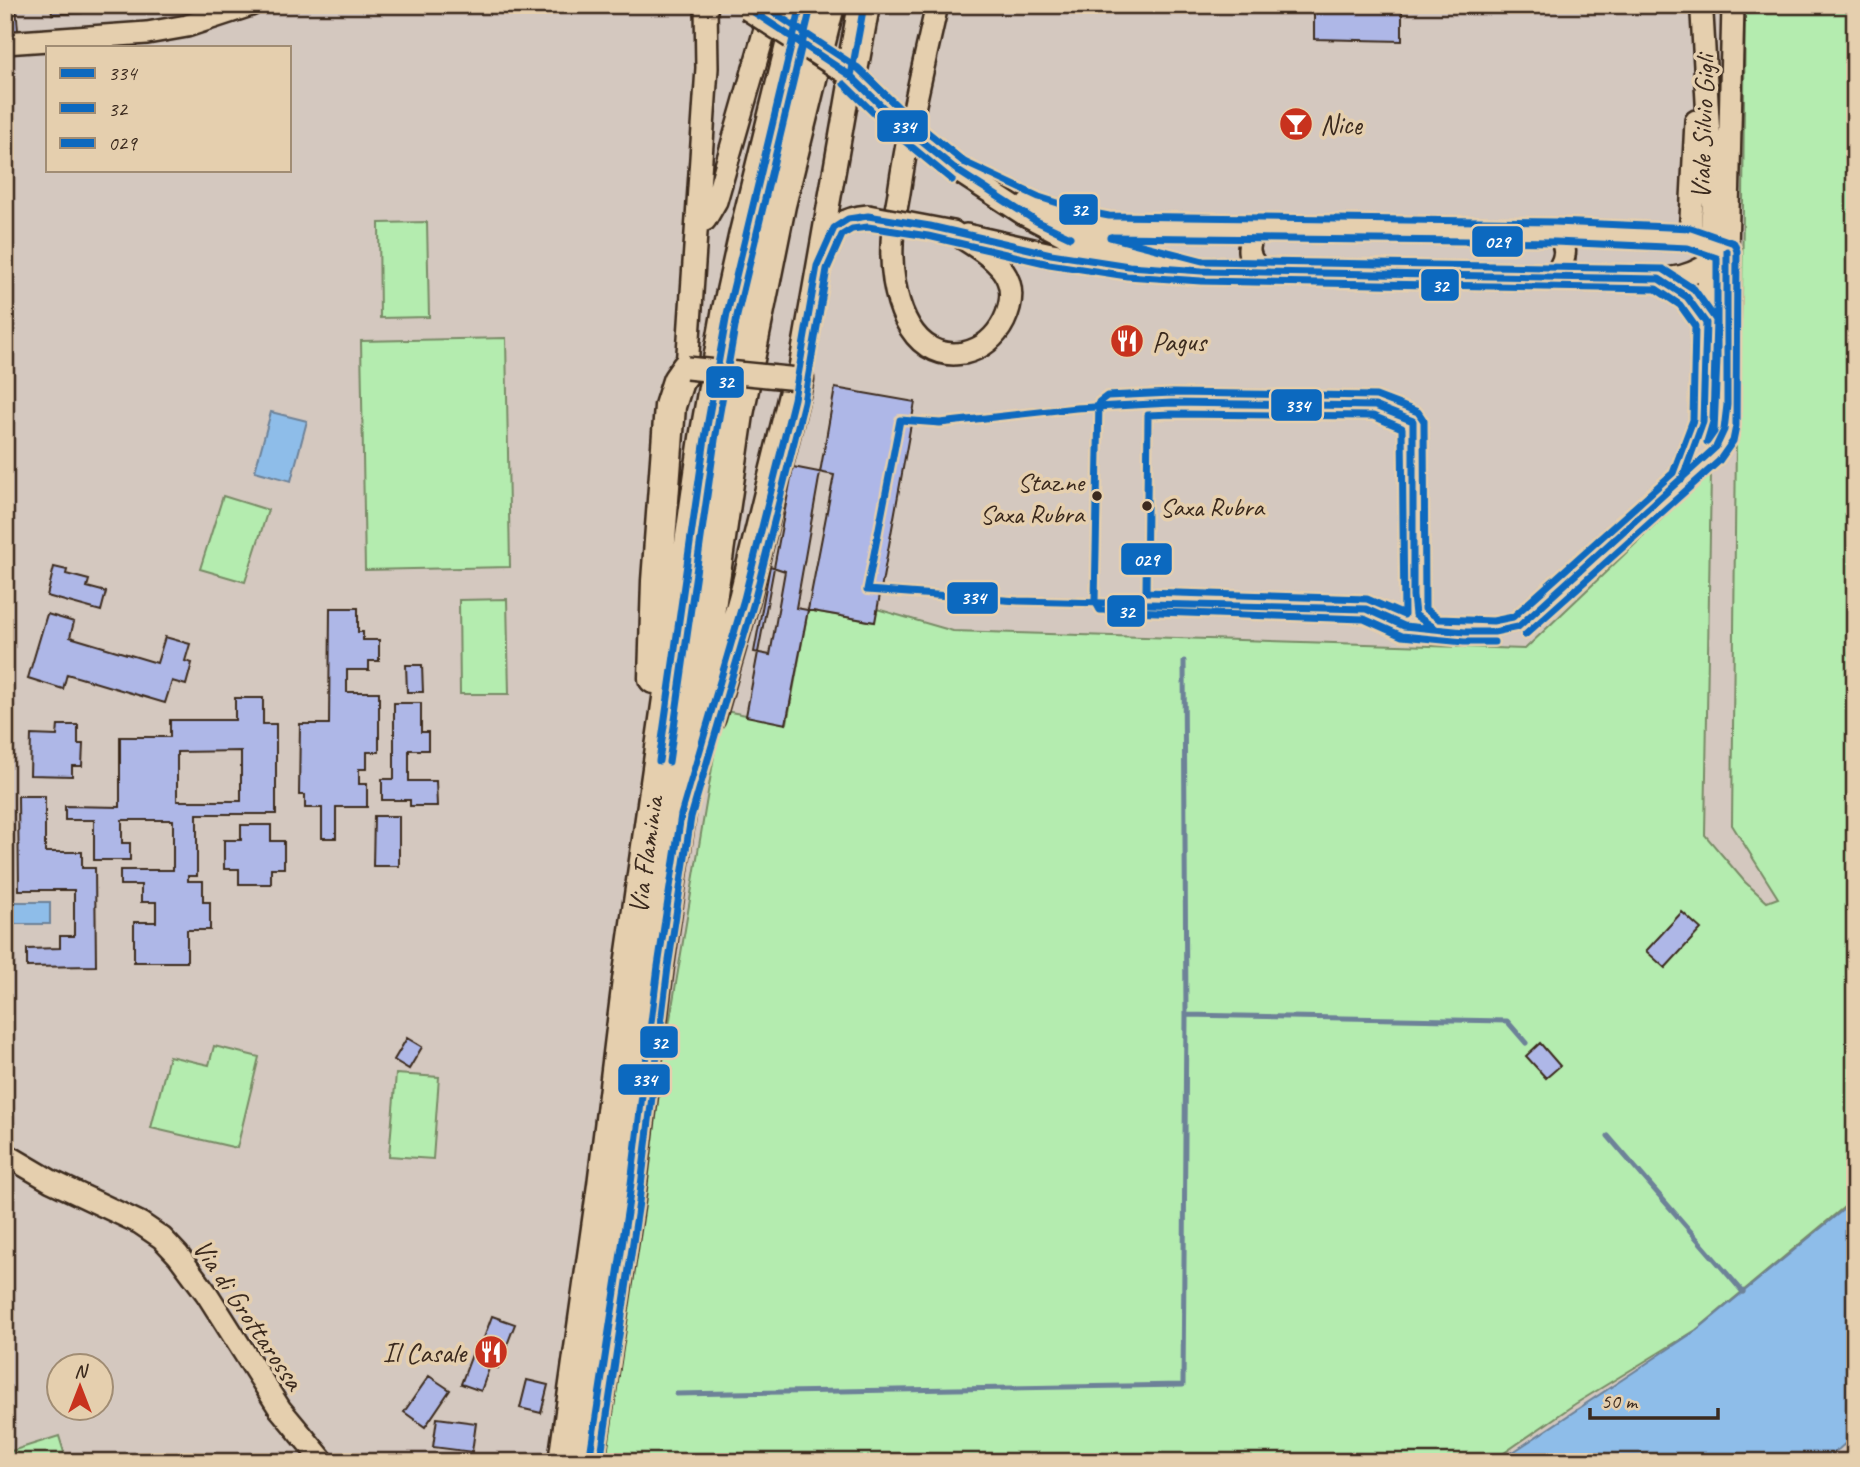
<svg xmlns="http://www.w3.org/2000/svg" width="1860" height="1467" viewBox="0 0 1860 1467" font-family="Caveat,sans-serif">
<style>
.green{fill:#b4ecaf;stroke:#788b66;stroke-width:2}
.water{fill:#8ebde9;stroke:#6d8298;stroke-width:2}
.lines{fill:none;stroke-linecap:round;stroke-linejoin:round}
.stream{stroke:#6d8298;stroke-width:5}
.building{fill:#aeb7e7;stroke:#3b2a1e;stroke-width:2;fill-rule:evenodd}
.minor-casing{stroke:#3b2a1e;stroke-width:26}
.highway-casing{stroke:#3b2a1e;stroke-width:35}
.minor{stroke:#e5cfae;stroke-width:21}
.highway{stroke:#e5cfae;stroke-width:30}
.minor-bridge-casing{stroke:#3b2a1e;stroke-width:26;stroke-linecap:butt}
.minor-bridge{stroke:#e5cfae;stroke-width:21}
.bus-1-casing{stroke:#e5cfae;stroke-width:12}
.bus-2-casing{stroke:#e5cfae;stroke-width:12}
.bus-3-casing{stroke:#e5cfae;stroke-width:12}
.bus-1{stroke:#0c69bf;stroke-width:7}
.bus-2{stroke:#0c69bf;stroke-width:7}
.bus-3{stroke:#0c69bf;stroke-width:7}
.bus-dot{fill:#3b2a1e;stroke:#e5cfae;stroke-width:2.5}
.labels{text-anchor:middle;stroke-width:7;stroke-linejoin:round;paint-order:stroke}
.bus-label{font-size:26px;fill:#3b2a1e;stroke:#e5cfae;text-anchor:end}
.poi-label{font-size:28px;fill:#3b2a1e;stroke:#e5cfae;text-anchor:start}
.street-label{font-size:28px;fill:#3b2a1e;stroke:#e5cfae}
.line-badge{stroke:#e5cfae;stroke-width:2.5}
.badge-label{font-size:19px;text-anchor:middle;font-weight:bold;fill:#fff}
</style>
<rect width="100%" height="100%" fill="#d4c8bf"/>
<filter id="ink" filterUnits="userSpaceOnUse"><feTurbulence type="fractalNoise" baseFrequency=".0143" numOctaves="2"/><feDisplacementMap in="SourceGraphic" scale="14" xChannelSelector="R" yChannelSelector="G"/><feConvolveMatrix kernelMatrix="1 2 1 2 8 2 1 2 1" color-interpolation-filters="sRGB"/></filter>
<g filter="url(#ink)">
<!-- green -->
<path class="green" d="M1745 5H1855V1198L1696 1330 1575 1404 1491 1462H604L659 1085 716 744 725 711 787 723 808 610 874 622 877 609 953 631 1525 649 1711 472 1705 835 1745 882 1767 902 1778 898 1732 825 1736 438 1742 299Z
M427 222 429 317 380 318 379 223Z
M506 338 510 567 365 570 361 341Z
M223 496 268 510 245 582 200 569Z
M507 599 509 694H460L459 600Z
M214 1046 259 1057 237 1148 151 1128 169 1056 209 1065Z
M396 1074 439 1077 433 1159 389 1156Z
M59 1436 67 1462H5V1453Z"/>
<!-- water -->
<path class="water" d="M271 412 307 421 291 481 255 471Z
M9 902H50V924H9Z
M1855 1200V1435L1839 1449 1818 1462H1498L1697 1330Z"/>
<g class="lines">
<!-- stream -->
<path class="stream" d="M1184 661 1186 1015 1507 1021 1526 1043
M1608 1136 1743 1292
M676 1394 1183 1385 1186 1015"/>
</g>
<!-- building -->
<path class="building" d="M5 5H16L18 31 5 32Z
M51 5H82V13L52 14Z
M1314 5H1402V41L1314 39Z
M835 388 915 402 875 622 796 608Z
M793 467 834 475 786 724 746 716Z
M770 566 785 571 770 655 754 652Z
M54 567 67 570 66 574 89 580 87 587 106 592 101 611 47 596Z
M330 608H358V632H363V640H379V661H369V670H347V692H379V752H367V769H359V784H367V807H336V838H322V808H305V795H299L300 724H329Z
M47 614 74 622 70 637 157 663 165 637 190 644 185 661 192 663 186 685 172 681 165 703 67 674 63 689 28 678Z
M406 665H422L423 692H407Z
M235 698H263V724H276V814H197V876H188V881H203V902H210V930H187V962H134V922H156V902H141V885H120V870H173V820H122V843H130V860H94V820H65V806L120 807V737H170V720H235ZM241 751V801H177V752Z
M394 703H421V732H428V750H409V781H436L437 806H410V800H382V779H394Z
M58 725H78V744H83L82 766H72V776L30 775 31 735 57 736Z
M18 796H45V852H82V868H95L96 966 27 967V949L60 948V936H74V890H19Z
M374 816H399V866H373Z
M241 825H271V841H284V868H271V884H239V869H224V840H241Z
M1682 912 1701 929 1665 968 1646 951Z
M407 1038 422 1047 409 1069 394 1060Z
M1540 1043 1560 1066 1546 1078 1526 1056Z
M492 1316 515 1324 498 1368 490 1366 481 1391 461 1384 476 1344 481 1346Z
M429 1376 450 1390 425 1427 404 1412Z
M527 1380 548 1385 541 1413 520 1408Z
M437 1418 476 1423 472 1452 433 1447Z"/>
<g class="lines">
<!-- minor casing -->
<g class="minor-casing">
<path id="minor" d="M937 5C923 68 908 130 899 193 896 210 892 228 892 245 890 289 906 363 964 353 982 349 996 337 1004 321 1027 273 987 254 953 232
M1702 14 1713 206 1706 323
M5 43 147 33 187 26 251 5
M958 171 1024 214 1062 234 1097 245 1202 271 1613 277C1666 278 1683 287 1727 251
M1028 204 1071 219 1108 226 1555 232 1690 238 1727 251
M697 223 705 220 716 201 772 5
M1259 228C1244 244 1246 260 1264 272
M966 235 1051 254 1133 266
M1690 238 1696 121
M824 247C834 225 844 218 868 216
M1727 251 1733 5
M1553 277C1566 261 1570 247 1555 232
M1659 279 1687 297 1706 323
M687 368 707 68 706 5
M798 379 851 76
M5 1154 51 1181 140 1223 162 1238 178 1255 207 1294 280 1409 324 1462"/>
</g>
<!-- highway casing -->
<g class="highway-casing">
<path id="highway" d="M851 76 864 5
M654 678 657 581 670 406 678 381 687 368
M710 717 744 599 798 379
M564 1462 603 1185 628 980 705 438 727 314 744 237 801 5
M589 1462 629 1200 658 966 738 414 780 205 829 5"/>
</g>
<!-- minor -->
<use href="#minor" class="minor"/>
<!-- highway -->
<use href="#highway" class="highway"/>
<!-- minor-bridge casing -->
<g class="minor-bridge-casing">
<path id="minor-bridge" d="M747 9 851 76 900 124 958 171
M868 216 953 232
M687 368 798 379"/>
</g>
<!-- minor-bridge -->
<use href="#minor-bridge" class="minor-bridge"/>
<!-- bus-1 casing -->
<g class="bus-1-casing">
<path id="bus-1" d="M743 5 851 76 900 124 958 171 1036 221 1070 237
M851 76 864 5
M1436 629 1415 615 1413 596V421L1375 406 1172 403 1076 408 940 423 900 420 867 590 1018 601 1366 609 1404 626 1465 632H1494L1518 627 1716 447 1724 430 1727 405V251
M659 761 705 438 727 314 801 5
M589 1462 629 1200 658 966 681 815 744 599 794 399 817 266 834 228 848 219 868 216 930 226 1051 254 1129 266 1202 271 1659 279 1687 297 1706 323 1703 422 1682 479"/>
</g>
<!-- bus-2 casing -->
<g class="bus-2-casing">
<path id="bus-2" d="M762 5 858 68 907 116 964 162 1039 197 1083 211 1109 216 1555 222 1691 228 1734 243 1737 251 1736 426 1733 441 1719 461 1525 635
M669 762 715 440 737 316 811 7
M600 1462 639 1202 668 967 691 817 754 602 804 402 827 269 842 235 852 229 868 227 928 236 1049 264 1127 276 1201 281 1656 289 1680 305 1695 326 1693 420 1673 473 1513 617 1493 621 1439 619 1425 609 1424 421 1418 412 1376 396 1172 393 1107 396 1099 402 1095 601 1100 610 1364 619 1402 636 1464 642H1494"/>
</g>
<!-- bus-3 casing -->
<g class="bus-3-casing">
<path id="bus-3" d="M858 68 901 110
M844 84 887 126
M910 118 964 162
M896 134 952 180
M1110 237 1555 242 1688 248 1717 258V358L1714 432 1707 442 1713 422 1716 320 1694 289 1663 269 1203 261Z
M1172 414 1373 416 1402 428 1404 615 1367 599 1146 592 1148 415Z"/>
</g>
<!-- bus-1 -->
<use href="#bus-1" class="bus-1"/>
<!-- bus-2 -->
<use href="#bus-2" class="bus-2"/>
<!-- bus-3 -->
<use href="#bus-3" class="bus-3"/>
</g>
</g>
<!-- icons -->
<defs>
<g id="bar-disc" transform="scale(1.75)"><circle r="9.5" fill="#c8321e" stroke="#e5cfae"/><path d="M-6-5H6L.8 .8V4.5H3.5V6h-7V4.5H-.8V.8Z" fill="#fff"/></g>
<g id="restaurant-disc" transform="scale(1.75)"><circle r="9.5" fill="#c8321e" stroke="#e5cfae"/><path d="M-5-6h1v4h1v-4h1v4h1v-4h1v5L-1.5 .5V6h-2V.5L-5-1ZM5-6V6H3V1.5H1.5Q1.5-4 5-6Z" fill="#fff"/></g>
</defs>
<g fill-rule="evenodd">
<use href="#bar-disc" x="1296" y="124"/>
<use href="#restaurant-disc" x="1127" y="341"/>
<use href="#restaurant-disc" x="491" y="1352"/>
</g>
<!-- markers -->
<g class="bus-dot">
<circle cx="1097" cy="496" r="6"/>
<circle cx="1147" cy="506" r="6"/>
</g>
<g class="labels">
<!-- bus labels -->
<g class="bus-label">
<text x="1084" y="491">Staz.ne<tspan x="1084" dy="32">Saxa Rubra</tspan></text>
<text x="1160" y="516" text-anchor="start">Saxa Rubra</text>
</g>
<!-- poi labels -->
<g class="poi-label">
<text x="1320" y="134">Nice</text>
<text x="1152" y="351">Pagus</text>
<text x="466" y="1362" text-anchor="end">Il Casale</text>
</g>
<!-- street labels -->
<g class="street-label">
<text transform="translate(1702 127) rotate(-88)" y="10">Viale Silvio Gigli</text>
<text transform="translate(645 855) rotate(-82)" y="10">Via Flaminia</text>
<text transform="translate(249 1314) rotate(56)" y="10">Via di Grottarossa</text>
</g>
</g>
<g class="line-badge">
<rect x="876" y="109" width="53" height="34" rx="7" fill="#0c69bf"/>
<rect x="1058" y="193" width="41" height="33" rx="7" fill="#0c69bf"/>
<rect x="1471" y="225" width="53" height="33" rx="7" fill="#0c69bf"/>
<rect x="1420" y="268" width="40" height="34" rx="7" fill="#0c69bf"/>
<rect x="705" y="365" width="40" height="34" rx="7" fill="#0c69bf"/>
<rect x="1270" y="388" width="53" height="34" rx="7" fill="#0c69bf"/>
<rect x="1120" y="542" width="53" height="34" rx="7" fill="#0c69bf"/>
<rect x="946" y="581" width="53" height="34" rx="7" fill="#0c69bf"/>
<rect x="1106" y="594" width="40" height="34" rx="7" fill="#0c69bf"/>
<rect x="639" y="1025" width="40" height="34" rx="7" fill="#0c69bf"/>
<rect x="617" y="1063" width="54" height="33" rx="7" fill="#0c69bf"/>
</g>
<g class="badge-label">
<text x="903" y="133">334</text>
<text x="1079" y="216">32</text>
<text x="1497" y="248">029</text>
<text x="1440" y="292">32</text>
<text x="725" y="388">32</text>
<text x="1297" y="412">334</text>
<text x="1146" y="566">029</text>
<text x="973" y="604">334</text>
<text x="1126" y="618">32</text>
<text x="659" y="1049">32</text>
<text x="644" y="1086">334</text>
</g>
<!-- margin -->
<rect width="1860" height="1467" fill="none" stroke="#e5cfae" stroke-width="28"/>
<rect x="14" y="14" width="1832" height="1439" fill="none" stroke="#3b2a1e" stroke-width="2.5" filter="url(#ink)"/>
<!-- legend -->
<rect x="46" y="46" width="245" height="126" fill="#e5cfae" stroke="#a18d74" stroke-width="2"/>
<rect x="60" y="68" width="35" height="10" fill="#0c69bf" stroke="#a18d74" stroke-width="2"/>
<text x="108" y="80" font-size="21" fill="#3b2a1e">334</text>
<rect x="60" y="103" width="35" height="10" fill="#0c69bf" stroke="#a18d74" stroke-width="2"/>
<text x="108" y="116" font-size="21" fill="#3b2a1e">32</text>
<rect x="60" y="138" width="35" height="10" fill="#0c69bf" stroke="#a18d74" stroke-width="2"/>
<text x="108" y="150" font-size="21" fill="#3b2a1e">029</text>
<!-- north arrow -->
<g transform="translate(80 1387)"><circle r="33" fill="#e5cfae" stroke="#a18d74" stroke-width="2"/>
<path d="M0-5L12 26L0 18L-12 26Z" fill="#c8321e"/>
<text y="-10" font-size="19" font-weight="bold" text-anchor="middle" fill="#3b2a1e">N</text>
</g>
<!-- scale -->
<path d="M1590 1408v10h128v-10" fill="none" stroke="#3b2a1e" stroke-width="3.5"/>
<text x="1601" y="1408" font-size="21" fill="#3b2a1e" stroke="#e5cfae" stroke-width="5" paint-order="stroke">50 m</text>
</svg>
